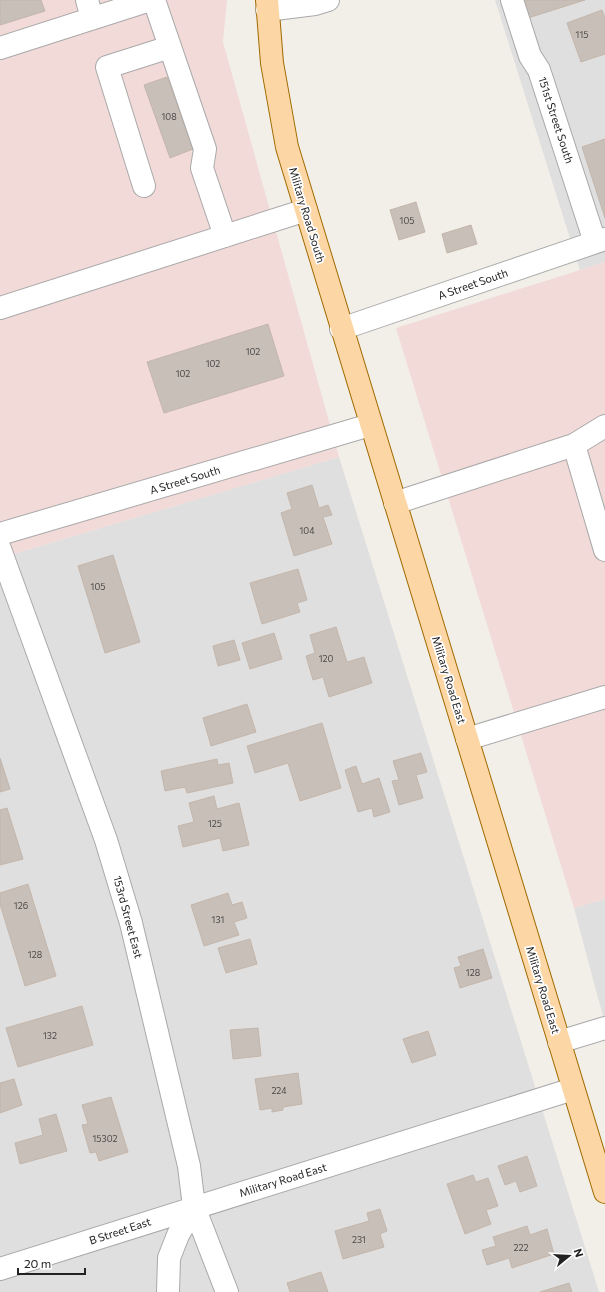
<svg xmlns="http://www.w3.org/2000/svg" width="605" height="1292" viewBox="0 0 605 1292" font-family="Commissioner,sans-serif">
<style>
.residential{fill:#e0dfdf}
.commercial{fill:#f2dad9}
.building{fill:#c7bfb8;stroke:#c4b6ab}
.lines{fill:none;stroke-linecap:round;stroke-linejoin:round}
.minor-casing{stroke:#a9a9a9;stroke-width:24}
.major-casing{stroke:#a06b00;stroke-width:24}
.minor{stroke:#fff;stroke-width:22}
.major{stroke:#fcd6a4;stroke-width:22}
.labels{text-anchor:middle;stroke-width:3.5;stroke-linejoin:round;paint-order:stroke}
.number-label{font-size:9px;fill:#4b4948}
.street-label{font-size:11px;fill:#222;stroke:#fff}
</style>
<rect width="100%" height="100%" fill="#f2efe9"/>
<!-- residential -->
<path class="residential" d="M495 0H605V262L580 270Z
M339 457 599 1292H0V558Z
M605 899V1024L574 908Z"/>
<!-- commercial -->
<path class="commercial" d="M0 0H227L223 42 339 457 0 558Z
M605 262V899L574 908 396 328Z"/>
<!-- building -->
<path class="building" d="M0 0H41L45 11 0 25Z
M522 0H585L528 18Z
M602 10 605 18V54L581 62 567 23Z
M167 77 193 149 170 158 144 85Z
M605 139V218L582 147Z
M416 202 425 232 399 240 390 210Z
M471 225 477 244 447 253 442 234Z
M268 324 284 376 164 413 147 362Z
M312 485 319 508 328 505 332 515 323 517 332 544 294 556 281 513 292 509 287 493Z
M113 555 140 642 105 653 78 566Z
M298 569 307 600 297 603 300 612 262 624 250 583Z
M336 627 347 662 364 657 372 683 329 697 323 677 313 680 306 656 315 653 310 635Z
M274 633 282 659 250 669 242 643Z
M234 640 240 660 218 666 213 646Z
M247 704 256 732 211 746 203 718Z
M322 723 341 788 300 801 288 763 255 773 247 746Z
M421 753 427 772 416 775 423 798 399 805 392 781 399 780 393 761Z
M0 758 10 789 0 792Z
M217 759 218 765 229 763 233 783 187 793 185 787 165 791 161 771Z
M356 766 362 784 379 778 390 812 374 817 372 808 358 812 345 770Z
M214 796 217 809 239 803 249 845 223 851 220 838 183 847 178 826 194 822 189 803Z
M7 808 23 859 0 865V810Z
M28 884 56 976 25 986 0 904V893Z
M228 893 232 905 242 902 247 918 234 922 239 935 204 946 191 905Z
M250 939 257 964 226 973 218 948Z
M483 949 492 978 460 988 454 968 461 966 458 957Z
M82 1006 93 1045 18 1067 6 1028Z
M258 1028 261 1056 233 1059 230 1030Z
M428 1031 436 1055 412 1063 403 1039Z
M298 1073 302 1104 283 1107V1110L272 1112V1108L260 1110 255 1079Z
M14 1079 22 1105 0 1113V1083Z
M111 1097 128 1152 99 1161 96 1152 90 1153 82 1125 88 1124 82 1105Z
M56 1114 67 1151 20 1164 15 1143 43 1135 39 1119Z
M527 1156 537 1186 520 1192 516 1181 505 1185 498 1166Z
M473 1175 476 1182 488 1178 498 1206 486 1210 491 1224 465 1234 447 1184Z
M380 1209 387 1231 380 1234 384 1247 343 1259 335 1231 369 1221 367 1213Z
M527 1226 530 1235 547 1229 554 1254 512 1268 509 1258 487 1265 482 1250 496 1246 493 1237Z
M321 1272 328 1292H290L287 1283Z
M569 1283 572 1292H540Z"/>
<g class="lines">
<!-- minor casing -->
<g class="minor-casing">
<path id="minor" d="M87 0 92 18
M154 0 205 149 202 168 225 236
M512 0 530 56 539 70 595 242
M267 10 315 4 328 0
M0 48 150 0
M144 186 107 67 170 47
M0 308 306 210
M341 329 605 239
M574 445 605 550
M395 503 574 445 605 426
M0 534 370 425
M0 549 106 840 131 923 189 1166 194 1207 227 1292
M467 739 605 697
M559 1042 605 1028
M0 1269 573 1089
M168 1292 169 1258 178 1235 194 1207"/>
</g>
<!-- major casing -->
<g class="major-casing">
<path id="major" d="M267 0 272 63 287 147 605 1192"/>
</g>
<!-- minor -->
<use href="#minor" class="minor"/>
<!-- major -->
<use href="#major" class="major"/>
</g>
<g class="labels">
<!-- number labels -->
<g class="number-label">
<text x="582" y="38">115</text>
<text x="169" y="120">108</text>
<text x="407" y="224">105</text>
<text x="253" y="355">102</text>
<text x="213" y="367">102</text>
<text x="183" y="377">102</text>
<text x="307" y="534">104</text>
<text x="98" y="590">105</text>
<text x="326" y="662">120</text>
<text x="215" y="827">125</text>
<text x="21" y="909">126</text>
<text x="218" y="923">131</text>
<text x="35" y="958">128</text>
<text x="473" y="976">128</text>
<text x="50" y="1039">132</text>
<text x="279" y="1094">224</text>
<text x="105" y="1142">15302</text>
<text x="359" y="1243">231</text>
<text x="521" y="1251">222</text>
</g>
<!-- street labels -->
<g class="street-label">
<text transform="translate(556 120) rotate(72)" y="4">151st Street South</text>
<text transform="translate(307 215) rotate(73)" y="4">Military Road South</text>
<text transform="translate(473 284) rotate(-19)" y="4">A Street South</text>
<text transform="translate(185 480) rotate(-17)" y="4">A Street South</text>
<text transform="translate(449 680) rotate(73)" y="4">Military Road East</text>
<text transform="translate(128 917) rotate(75)" y="4">153rd Street East</text>
<text transform="translate(543 990) rotate(73)" y="4">Military Road East</text>
<text transform="translate(283 1180) rotate(-17)" y="4">Military Road East</text>
<text transform="translate(120 1231) rotate(-18)" y="4">B Street East</text>
</g>
</g>
<!-- north arrow -->
<g transform="translate(569 1256) rotate(72)" stroke="#ffffff" stroke-width="3" paint-order="stroke">
<path d="M0-3L7 15L0 10L-7 15Z" fill="#222222"/>
<text y="-6" font-size="11" font-weight="bold" text-anchor="middle" fill="#222222">N</text>
</g>
<!-- scale -->
<path d="M18 1268v6h67v-6" fill="none" stroke="#222222" stroke-width="2"/>
<text x="24" y="1268" font-size="12" fill="#222222" stroke="#ffffff" stroke-width="3" paint-order="stroke">20 m</text>
</svg>
